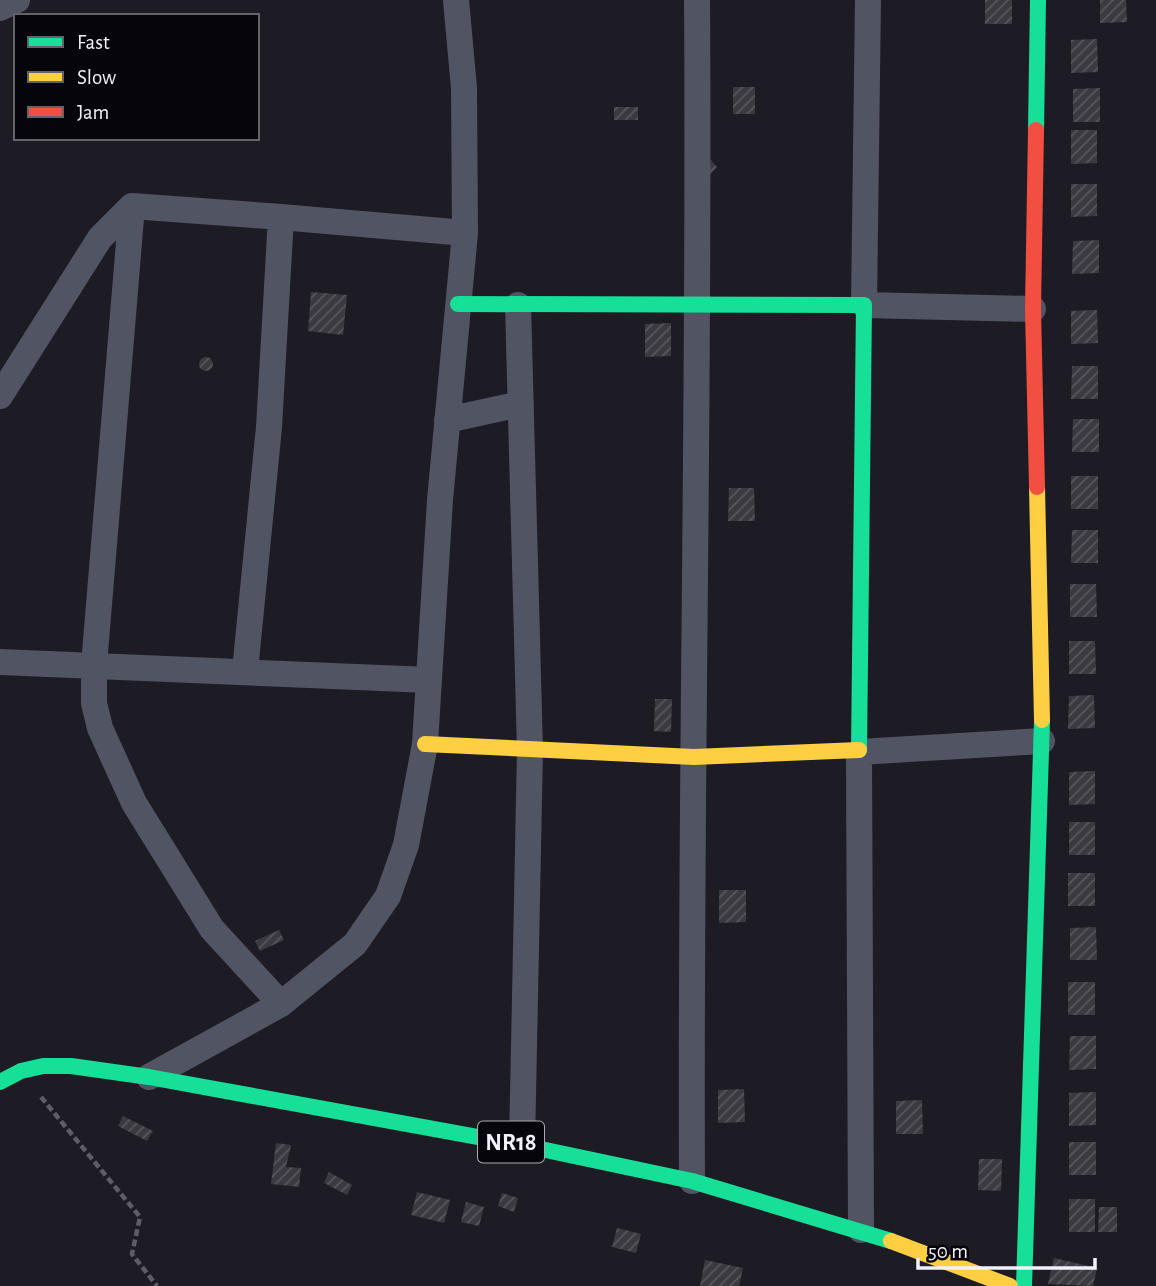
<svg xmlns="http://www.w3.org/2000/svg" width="1156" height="1286" viewBox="0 0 1156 1286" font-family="'Alegreya Sans',sans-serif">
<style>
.building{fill:url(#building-hatch)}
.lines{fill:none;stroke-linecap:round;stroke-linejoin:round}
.path{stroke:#5d5d68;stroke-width:4.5;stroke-dasharray:7 3.5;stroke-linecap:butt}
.street{stroke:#515462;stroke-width:26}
.fast{stroke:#16e098;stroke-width:16}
.slow{stroke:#ffcf43;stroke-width:16}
.jam{stroke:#f24e42;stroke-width:16}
.labels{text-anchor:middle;stroke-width:6;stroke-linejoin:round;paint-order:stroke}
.shield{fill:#06050b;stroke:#abaab3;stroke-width:2}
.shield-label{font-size:24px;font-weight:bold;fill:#f2f0fb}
</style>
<defs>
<pattern id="building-hatch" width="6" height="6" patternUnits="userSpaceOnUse" patternTransform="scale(1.75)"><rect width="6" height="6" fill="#3c3a41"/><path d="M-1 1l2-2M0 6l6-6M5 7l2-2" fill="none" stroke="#59575d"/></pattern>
</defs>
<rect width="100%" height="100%" fill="#1d1c24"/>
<!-- building -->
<path class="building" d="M985 0H1012V24H985Z
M1100 0H1126L1127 22 1100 23Z
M1097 39 1098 72 1071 73V40Z
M733 87H755V114H733Z
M1100 88V122H1073V89Z
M614 107H638V120H614Z
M1071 130H1097V163L1071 164Z
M711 160 717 167 708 177Z
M1071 184H1097V216L1071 217Z
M1099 240V273L1072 274 1073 241Z
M311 292 347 295 343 335 308 331Z
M1097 310 1098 343 1071 344V311Z
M671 323V356L645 357V324Z
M199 364a7 7 0 1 1 14 0a7 7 0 1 1-14 0Z
M1072 366H1098V399H1071Z
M1073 419H1099V452H1072Z
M1071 476H1098V509H1071Z
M729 488H754L755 521H728Z
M1072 530H1098V563H1071Z
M1070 584H1096L1097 617H1070Z
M1069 641H1095L1096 674H1069Z
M1094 695 1095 728 1068 729 1069 696Z
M655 699H672L671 732 654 731Z
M1095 771V804L1069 805V772Z
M1069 822H1095V855H1069Z
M1068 873H1095V906H1068Z
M719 890H746V922L719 923Z
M1096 927 1097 960H1070V928Z
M279 930 284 940 260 951 255 941Z
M1068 982H1095V1015H1068Z
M1070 1036H1096V1069L1069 1070Z
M744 1089 745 1122 718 1123V1090Z
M1096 1092V1125L1069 1126V1093Z
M922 1100 923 1134H896V1101Z
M123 1116 153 1131 147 1141 118 1126Z
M1069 1142H1096V1175H1069Z
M276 1143 291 1145 286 1167 301 1168 299 1187 271 1184Z
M979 1159H1002L1001 1191 978 1190Z
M329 1172 352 1185 347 1195 324 1183Z
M417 1192 450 1200 444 1223 411 1215Z
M502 1193 518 1198 514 1212 498 1206Z
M1069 1199H1095V1232H1069Z
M466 1202 484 1207 479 1226 461 1222Z
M1099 1207H1117V1232H1098Z
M617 1228 641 1234 636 1253 612 1247Z
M1054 1258 1097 1268 1093 1286 1048 1284Z
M705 1260 743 1268 739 1286H700Z"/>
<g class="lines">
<!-- path -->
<path class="path" d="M41 1097 140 1217 132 1254 157 1286"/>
<!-- street -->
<path class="street" d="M868 0 864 305 1033 309
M0 8 17 0
M132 206 94 665V703L100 728 134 803 212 929 281 1004
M518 305 530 750 522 1145
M0 396 100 238 132 206 281 217
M447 420 520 404
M0 662 429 680
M245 671 269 427 281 217 465 233
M149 1077 281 1004 355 944 388 896 406 845 425 744 440 500 465 233 464 88 456 0
M692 1181C690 787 700 394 697 0
M861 1230 859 752 1042 741"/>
<!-- fast -->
<path class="fast" d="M1036 130 1038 0
M458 304 864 305 859 750
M0 1082 21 1071 43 1066H71L149 1077 522 1145 692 1181 891 1241
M1024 1286 1042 720"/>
<!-- slow -->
<path class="slow" d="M1037 487 1042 720
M425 744 694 757 859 750
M891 1241 1010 1286"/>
<!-- jam -->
<path class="jam" d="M1036 130 1033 309 1037 487"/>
</g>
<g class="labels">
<!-- shield labels -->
<rect class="shield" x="478" y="1121.5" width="66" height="41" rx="5"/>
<g class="shield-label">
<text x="511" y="1150">NR18</text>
</g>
</g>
<!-- legend -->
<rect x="14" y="14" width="245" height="126" fill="#06050b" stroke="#64636b" stroke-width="2"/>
<rect x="28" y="37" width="35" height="10" fill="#16e098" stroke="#64636b" stroke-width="2"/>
<text x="77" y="49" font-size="21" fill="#f2f0fb">Fast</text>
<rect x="28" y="72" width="35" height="10" fill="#ffcf43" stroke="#64636b" stroke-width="2"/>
<text x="77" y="84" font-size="21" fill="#f2f0fb">Slow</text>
<rect x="28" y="107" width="35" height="10" fill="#f24e42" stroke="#64636b" stroke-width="2"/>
<text x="77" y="119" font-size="21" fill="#f2f0fb">Jam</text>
<!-- scale -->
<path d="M918 1258v10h177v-10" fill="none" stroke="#f2f0fb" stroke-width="3.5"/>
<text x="928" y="1258" font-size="21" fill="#f2f0fb" stroke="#06050b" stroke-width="5" paint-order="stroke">50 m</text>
</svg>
